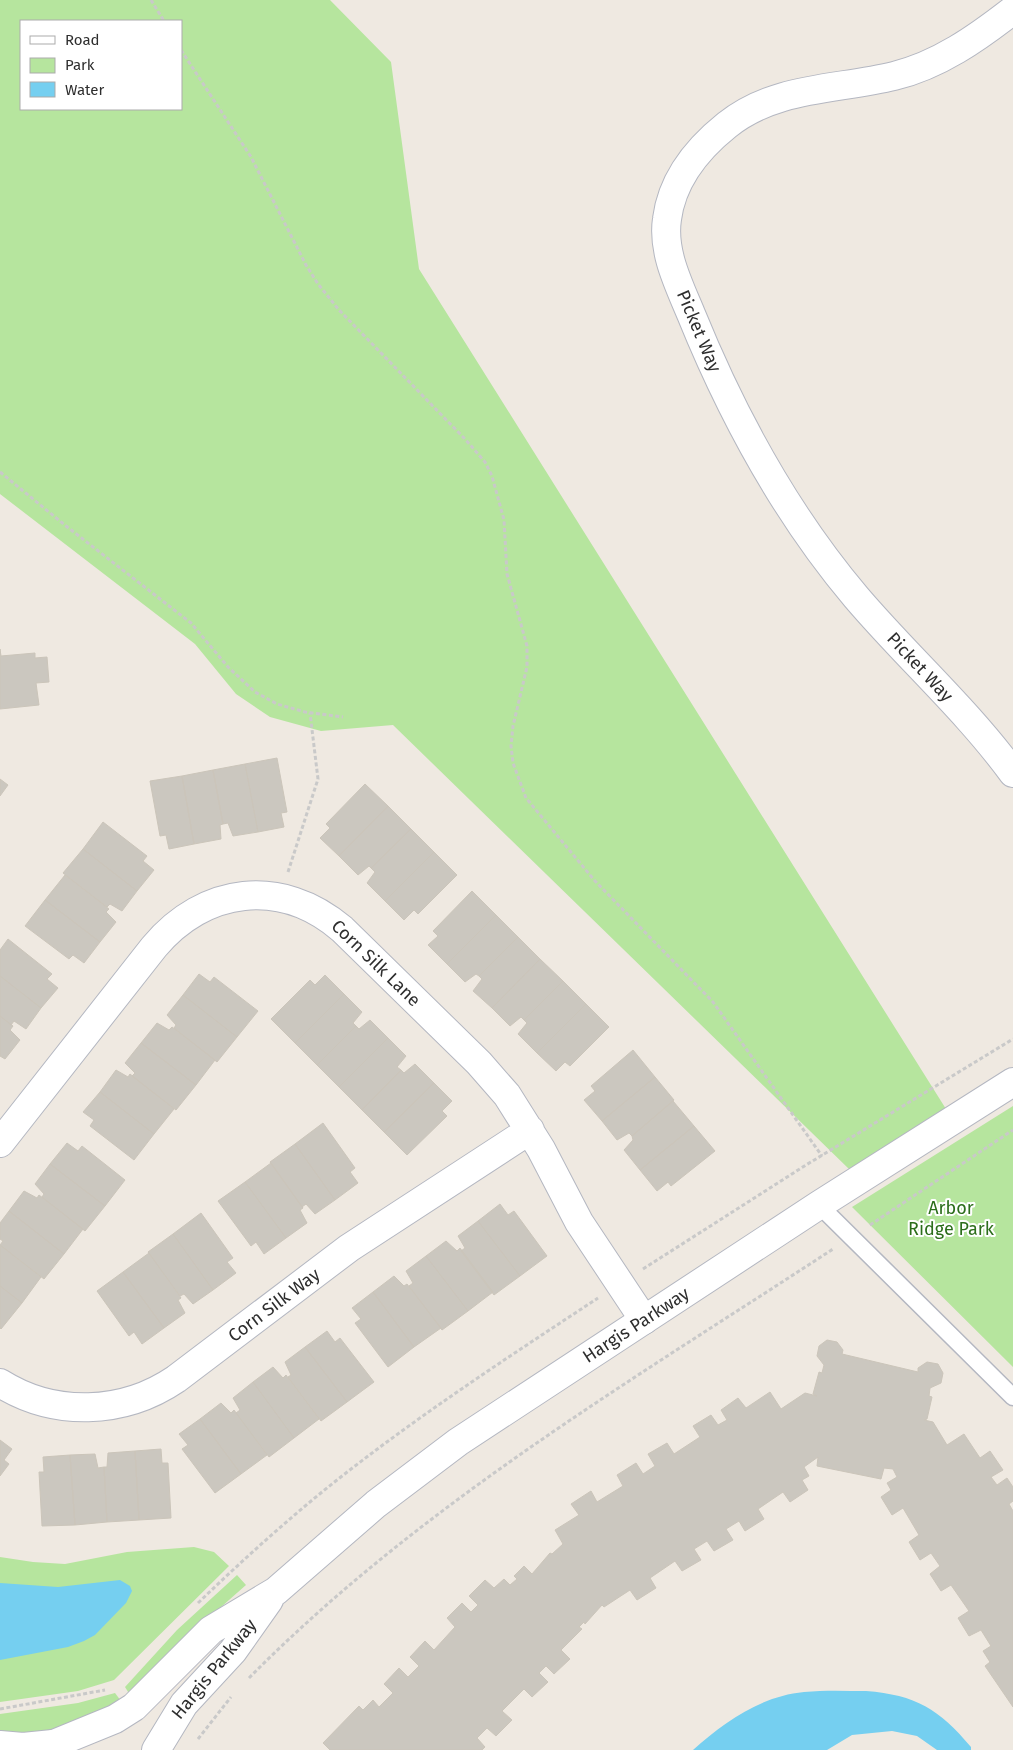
<svg xmlns="http://www.w3.org/2000/svg" width="1013" height="1750" viewBox="0 0 1013 1750" font-family="'Fira Sans',sans-serif">
<style>
.green{fill:#b6e59e;fill-rule:evenodd}
.water{fill:#75cff0}
.building{fill:#cbc7bf;stroke:#cbc5ba}
.lines{fill:none;stroke-linecap:round;stroke-linejoin:round}
.lane-casing{stroke:#b4b7c1;stroke-width:19}
.street-casing{stroke:#b4b7c1;stroke-width:30}
.secondary-casing{stroke:#b4b7c1;stroke-width:30}
.path{stroke:#c9c9c9;stroke-width:3;stroke-dasharray:4 2.5;stroke-linecap:butt}
.lane{stroke:#fff;stroke-width:16}
.street{stroke:#fff;stroke-width:28}
.secondary{stroke:#fff;stroke-width:28}
.labels{text-anchor:middle;stroke-width:4;stroke-linejoin:round;paint-order:stroke}
.street-label{font-size:18px;fill:#2e2e2e;stroke:#fff}
.park-label{font-size:18px;fill:#2c6e1b;stroke:#fff}
</style>
<rect width="100%" height="100%" fill="#efe9e1"/>
<!-- green -->
<path class="green" d="M0 0H330L391 62 419 269 946 1109 850 1170 393 725 321 731 270 717 236 694 195 644 0 494ZM21 21H181V109H21Z
M1013 1106V1367L852 1207Z
M194 1547 214 1552 229 1566 114 1680 78 1691 0 1702V1557L33 1562 65 1564 127 1552Z
M237 1575 246 1585 212 1615 130 1695 125 1687 177 1630Z
M115 1693 121 1701 107 1709 43 1734 0 1733V1714L78 1703Z"/>
<!-- water -->
<path class="water" d="M120 1580 130 1586 132 1591 126 1603 95 1635 84 1641 68 1647 0 1660V1583L58 1587Z
M866 1691C916 1695 939 1709 971 1747V1750H937L917 1736 892 1731 852 1735 827 1750H693C724 1722 761 1696 804 1692 825 1690 846 1691 866 1691Z"/>
<!-- building -->
<path class="building" d="M0 649 1 656 35 653V658L47 657 49 682 36 683 39 705 0 709Z
M277 758 287 812 281 813 284 827 258 832 245 764Z
M245 764 258 832 233 836 228 823 223 824 213 770Z
M213 770 223 824 220 825 221 839 194 844 182 776Z
M182 776 194 844 169 849 166 835 160 836 150 781Z
M0 779 8 785 0 796Z
M365 784 388 806 339 856 320 838 330 828 326 824Z
M388 806 411 829 371 868 369 866 358 875 339 856Z
M103 822 147 856 143 861 154 870 137 891 83 849Z
M411 829 434 852 385 901 367 883 375 872 371 868Z
M83 849 137 891 122 911 110 904 107 907 63 873Z
M434 852 457 875 418 914 414 910 404 920 385 901Z
M65 875 109 909 106 912 116 922 100 942 45 900Z
M472 891 496 915 447 964 428 945 438 936 433 931Z
M45 900 100 942 84 963 73 955 69 959 25 926Z
M496 915 518 937 479 976 476 974 465 982 447 964Z
M518 937 540 959 492 1008 473 991 482 979 479 976Z
M8 939 52 974 47 979 58 988 41 1008 0 976V950Z
M540 959 563 981 524 1020 521 1017 510 1026 492 1008Z
M199 974 210 982 214 977 258 1011 237 1037 183 995Z
M325 975 344 994 295 1043 271 1019 310 980 315 985Z
M0 976 41 1008 26 1029 14 1021 11 1025 0 1016Z
M563 981 586 1004 537 1053 518 1034 527 1023 524 1020Z
M344 994 362 1012 353 1023 356 1026 317 1065 295 1043Z
M183 995 237 1037 217 1062 174 1028 176 1025 167 1015Z
M586 1004 609 1027 570 1066 565 1062 556 1071 537 1053Z
M0 1016 13 1026 10 1030 20 1040 5 1059 0 1056Z
M370 1020 388 1038 339 1087 317 1065 356 1026 359 1029Z
M157 1023 169 1030 172 1027 215 1060 196 1085 141 1043Z
M388 1038 406 1056 397 1067 401 1070 362 1110 339 1087Z
M141 1043 196 1085 176 1110 132 1076 135 1073 125 1063Z
M633 1050 655 1077 602 1121 584 1100 595 1091 591 1086Z
M415 1064 434 1083 384 1132 362 1110 401 1070 404 1073Z
M116 1070 128 1077 130 1074 174 1109 154 1134 100 1092Z
M655 1077 674 1100 632 1136 629 1133 617 1140 602 1121Z
M434 1083 452 1101 442 1111 447 1116 407 1155 384 1132Z
M100 1092 154 1134 134 1160 90 1126 94 1120 83 1112Z
M673 1101 694 1126 640 1170 624 1150 633 1140 632 1136Z
M323 1123 355 1168 350 1172 358 1183 335 1200 295 1144Z
M694 1126 715 1151 671 1186 668 1182 657 1191 640 1170Z
M67 1143 78 1151 82 1146 125 1180 105 1206 50 1164Z
M295 1144 335 1200 315 1214 306 1204 302 1207 270 1162Z
M271 1163 303 1208 300 1210 307 1223 286 1238 245 1182Z
M50 1164 105 1206 85 1231 42 1197 44 1194 35 1184Z
M245 1182 286 1238 264 1254 256 1242 251 1246 218 1201Z
M24 1191 37 1198 39 1195 83 1229 64 1254 9 1211Z
M500 1204 508 1215 514 1211 547 1256 520 1276 478 1221Z
M9 1211 64 1254 44 1279 0 1245 3 1241 0 1239V1223Z
M201 1213 233 1258 227 1262 236 1273 213 1290 173 1234Z
M478 1221 520 1276 494 1295 461 1251 465 1248 458 1236Z
M173 1234 213 1290 193 1304 184 1294 180 1296 148 1252Z
M446 1241 457 1251 460 1248 493 1292 468 1311 426 1256Z
M0 1245 41 1277 22 1303 0 1286Z
M149 1253 181 1298 178 1300 185 1313 164 1328 123 1272Z
M426 1256 468 1311 442 1330 409 1286 413 1283 406 1271Z
M123 1272 164 1328 142 1344 134 1332 129 1336 97 1291Z
M394 1276 404 1286 407 1284 441 1328 414 1347 373 1292Z
M0 1286 22 1303 1 1329 0 1328Z
M373 1292 414 1347 388 1367 355 1323 361 1319 352 1308Z
M327 1331 335 1342 340 1338 374 1382 347 1402 305 1347Z
M827 1340 837 1342 843 1350 842 1354 918 1372V1368L927 1362 938 1364 943 1373 941 1383 930 1388 929 1396 932 1397 927 1419 924 1420 933 1422 947 1445 964 1434 980 1458 990 1451 1003 1470 991 1477 997 1485 1007 1478 1013 1487V1501L1009 1504 1013 1511V1707L985 1666 990 1662 983 1651 991 1646 981 1630 969 1636 958 1618 969 1611 951 1585 941 1591 930 1574 940 1566 931 1553 920 1560 909 1542 919 1535 903 1508 892 1515 881 1497 891 1490 887 1483 897 1477 893 1469 884 1468 881 1479 817 1466 818 1457 804 1467 809 1476 802 1480 808 1490 790 1502 783 1492 758 1509 764 1519 745 1531 739 1521 726 1529 733 1540 714 1551 707 1541 694 1549 701 1560 682 1571 675 1561 650 1578 656 1588 637 1600 630 1590 604 1607 602 1605 585 1624 584 1622 579 1627 582 1629 561 1650 570 1659 554 1674 546 1666 539 1673 548 1682 532 1697 524 1689 502 1711 512 1720 496 1736 487 1728 477 1738 485 1747 482 1750H330L323 1743 359 1706 363 1710 373 1700 379 1707 393 1693 384 1684 399 1668 408 1677 419 1666 410 1657 425 1641 434 1650 455 1627 447 1618 462 1603 471 1612 478 1605 469 1596 485 1580 494 1588 504 1579 510 1585 517 1579 514 1576 524 1566 532 1574 550 1553 552 1554 563 1544 555 1530 579 1515 571 1504 591 1491 597 1502 623 1486 617 1475 636 1463 643 1474 655 1466 648 1454 667 1443 674 1454 700 1437 693 1426 711 1415 718 1425 727 1420 721 1410 738 1398 746 1408 770 1392 781 1409 805 1393 817 1396 813 1394 819 1372 822 1373 824 1365 817 1356 819 1346Z
M305 1347 347 1402 321 1421 288 1377 291 1375 285 1362Z
M273 1367 283 1378 286 1375 319 1419 294 1438 253 1382Z
M253 1382 294 1438 269 1457 236 1413 240 1410 233 1398Z
M221 1403 231 1413 234 1410 267 1455 241 1474 200 1419Z
M200 1419 241 1474 215 1493 182 1449 188 1445 179 1434Z
M0 1440 12 1449 4 1460 9 1464 0 1476Z
M161 1449 162 1463H168L171 1518 139 1520 135 1451Z
M135 1451 139 1520 107 1522 104 1467H107L108 1453Z
M95 1454 98 1468 104 1467 107 1522 75 1525 70 1455Z
M70 1455 75 1525 42 1526 39 1472H44L43 1457Z"/>
<g class="lines">
<!-- lane casing -->
<g class="lane-casing">
<path id="lane" d="M819 1205 1013 1397"/>
</g>
<!-- street casing -->
<g class="street-casing">
<path id="street" d="M1013 10C977 38 939 65 894 76 837 90 776 86 727 125 697 149 672 180 667 219 662 252 679 285 691 314 732 415 785 513 856 597 907 657 966 709 1013 773
M0 1143 154 947C204 887 281 877 342 929L479 1063 507 1095 541 1149 579 1222 644 1320
M0 1383C54 1417 123 1415 176 1379L349 1248 530 1130
M0 1745 23 1747 53 1744"/>
</g>
<!-- secondary casing -->
<g class="secondary-casing">
<path id="secondary" d="M54 1744 115 1719 134 1707 211 1630 276 1591 376 1504 458 1442 819 1205 1013 1082
M156 1750 184 1704 233 1651 269 1600"/>
</g>
<!-- path -->
<path class="path" d="M151 0 164 21
M181 50 251 157 306 265 318 284 339 310 465 439 485 462 492 476 504 520 507 574 527 646V667L513 726 511 746 513 763 526 798 595 881 713 1002 822 1156
M0 472 66 526 191 623 228 667 255 692 277 704 305 712 343 717
M288 872 318 779 310 713
M870 1225 1013 1130
M643 1269 806 1165 1013 1039
M198 1603C248 1555 300 1508 355 1466 433 1406 516 1352 598 1298
M249 1678C420 1505 631 1381 833 1249
M0 1709 105 1690
M198 1739 231 1697"/>
<!-- lane -->
<use href="#lane" class="lane"/>
<!-- street -->
<use href="#street" class="street"/>
<!-- secondary -->
<use href="#secondary" class="secondary"/>
</g>
<g class="labels">
<!-- street labels -->
<g class="street-label">
<text transform="translate(699 331) rotate(67)" y="6">Picket Way</text>
<text transform="translate(920 667) rotate(47)" y="6">Picket Way</text>
<text transform="translate(376 963) rotate(44)" y="6">Corn Silk Lane</text>
<text transform="translate(274 1305) rotate(-37)" y="6">Corn Silk Way</text>
<text transform="translate(636 1325) rotate(-33)" y="6">Hargis Parkway</text>
<text transform="translate(214 1669) rotate(-51)" y="6">Hargis Parkway</text>
</g>
<!-- park labels -->
<g class="park-label">
<text x="951" y="1214">Arbor<tspan x="951" dy="21">Ridge Park</tspan></text>
</g>
</g>
<!-- legend -->
<rect x="20" y="20" width="162" height="90" fill="#ffffff" stroke="#ababab"/>
<rect x="30" y="36" width="25" height="8" fill="#ffffff" stroke="#ababab"/>
<text x="65" y="45" font-size="15" fill="#2e2e2e">Road</text>
<rect x="30" y="58" width="25" height="15" fill="#b6e59e" stroke="#ababab"/>
<text x="65" y="70" font-size="15" fill="#2e2e2e">Park</text>
<rect x="30" y="82" width="25" height="15" fill="#75cff0" stroke="#ababab"/>
<text x="65" y="95" font-size="15" fill="#2e2e2e">Water</text>
</svg>
